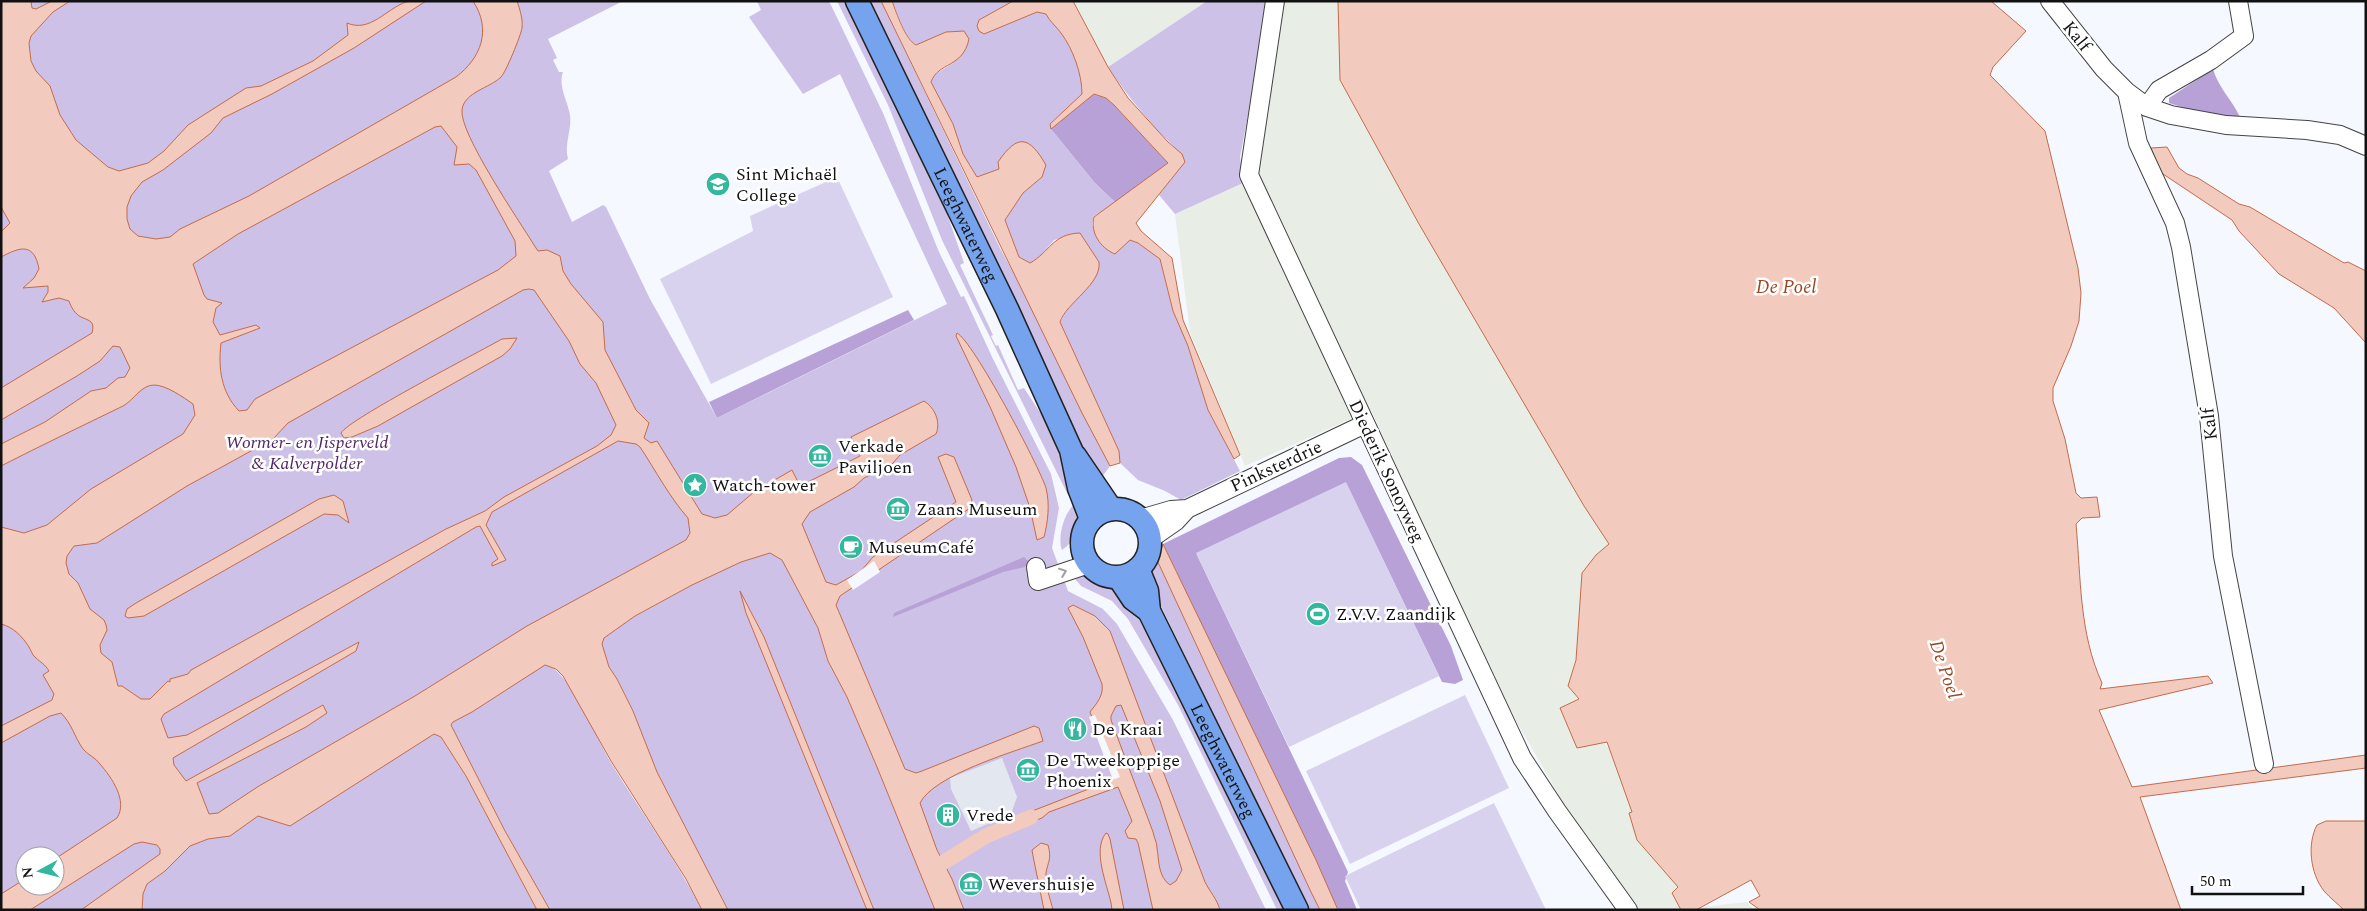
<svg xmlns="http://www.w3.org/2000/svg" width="2367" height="911" viewBox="0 0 2367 911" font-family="Spectral,serif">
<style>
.industrial{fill:#e8eee6}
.green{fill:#cec1e7;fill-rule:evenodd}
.forest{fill:#b8a1d7}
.pitch{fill:#d8d2ef}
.plaza{fill:#e3e8f0}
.water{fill:#f2cbbe;stroke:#c36b4b;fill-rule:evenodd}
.pier{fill:#f5f8fe}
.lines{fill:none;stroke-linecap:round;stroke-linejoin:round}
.canal{stroke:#f2cbbe;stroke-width:15}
.minor-casing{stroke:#444;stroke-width:20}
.major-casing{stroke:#222;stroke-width:25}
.minor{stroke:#fff;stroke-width:18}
.major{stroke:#76a3ed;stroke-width:22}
.oneway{stroke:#a0a0a0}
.labels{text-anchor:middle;stroke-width:5;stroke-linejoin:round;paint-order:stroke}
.street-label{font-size:18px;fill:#111;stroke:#fff}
.poi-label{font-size:18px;fill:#111;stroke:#fff;text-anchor:start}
.park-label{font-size:18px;font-style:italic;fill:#4f2564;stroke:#fff}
.water-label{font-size:19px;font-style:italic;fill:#9a4723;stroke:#fff}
</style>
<rect width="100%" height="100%" fill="#f5f8fe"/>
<!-- industrial -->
<path class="industrial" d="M1073 1H1207L1108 67Z
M1279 1H1338L1340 81 1419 224 1609 545 1568 686 1576 696 1582 718 1611 751 1693 908 1747 902 1754 910H1638L1564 804 1504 700 1371 410 1245 466 1190 333 1175 214 1254 178Z"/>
<!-- green -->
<path class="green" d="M1 1H623L548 39 557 58 553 60 559 72H563C558 87 567 99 570 115 572 130 564 144 568 159L549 171 572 222 603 205 606 207 650 299 717 418 947 304 840 74 803 94 749 17 761 10 757 1H829L883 113 939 252 961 297 964 296 993 359 1051 474 1059 508 1052 548 1068 591 1103 609 1117 624 1173 720 1266 910H959L798 543 773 553 782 560 818 628 828 661 847 697 877 767 935 910H728L657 772 633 711 617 679 609 667 602 644 603 638 635 616 687 588 635 613 550 666C572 678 596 737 610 761 640 811 675 858 702 910H550L505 831 451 725 452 723 436 735 441 737 466 776 537 910H142L143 901 134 910H1ZM25 856H55V886H25Z
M837 1H847L942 199 964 263 960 265 993 335 991 336 996 346 998 345 1018 390 1024 388 1047 423 1075 495H1068L942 240 888 105Z
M867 1H881L1000 248 1014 274 1018 270 1015 275 1110 466 1099 481Z
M892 1H1013L979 20 977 26 979 31 984 34 1037 12 1046 14C1050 22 1056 26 1061 33 1073 49 1082 74 1082 94L1050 124 1051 129 1095 183 1116 203 1094 216 1092 224 1098 240H1130L1138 243 1160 259 1173 311 1188 346 1208 410 1240 471 1181 500 1165 491 1138 480 1120 463 1119 451 1060 322 1066 311 1094 279 1099 262 1080 233 1054 240 1038 259 1030 263 1019 257 1005 220 1023 193 1042 177 1000 169 977 177 963 154 953 124 931 82 934 75 953 63 946 32 917 45C905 39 898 14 892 1Z
M1207 1H1270L1240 157 1243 183 1175 214 1159 195 1185 161C1179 149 1166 140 1156 129 1139 109 1123 90 1108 67Z
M1075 504C1085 518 1076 541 1062 550 1057 538 1064 512 1075 504Z
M1157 560 1320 910H1308L1162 608 1150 580 1151 565Z
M1086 573 1109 583 1128 601 1186 699 1288 910H1277L1178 705 1128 619 1112 601 1081 586 1071 574Z"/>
<!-- forest -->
<path class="forest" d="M2213 69C2218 87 2232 100 2240 117L2206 115 2169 103V98Z
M1093 94 1106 98 1114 105 1168 163 1116 203 1095 183 1051 129Z
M908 310 914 320 717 418 709 402Z
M1351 457 1362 465 1451 646 1463 680 1455 684 1442 682 1346 483 1197 555 1348 872 1345 881 1357 910H1338L1163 544 1339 458Z
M1024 557 1028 561 1025 567 1003 572 893 617 894 613Z"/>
<!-- pitch -->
<path class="pitch" d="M837 177 893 297 711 384 660 279 753 231 750 216Z
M1346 482 1439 676 1289 747 1196 553Z
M1465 695 1509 788 1350 864 1306 771Z
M1494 803 1546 910H1361L1345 876Z"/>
<!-- plaza -->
<path class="plaza" d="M1002 758 1017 797 1011 814 971 831 951 789 950 778Z"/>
<!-- water -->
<path class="water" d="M1 1H31L32 8 36 9 52 1H70L53 12 31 36 29 43 31 61 36 71 50 86 60 115 76 140 108 167 119 171 148 163 164 151 188 125 246 88 261 86 313 61 348 35 347 23C370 33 386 9 406 2 411 0 420 1 426 1L354 48 272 94 223 118 211 133 163 170 142 182 131 196 127 207V219L130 229 138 236 156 239 170 237 180 229 249 196 456 77C481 58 492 30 473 1H517C520 10 523 19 522 28 521 35 506 72 501 77 490 88 464 92 462 110 459 133 520 222 534 245L538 251 547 250 560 256 563 271 571 284 603 322 605 350 636 410 649 423 644 438 651 443 657 441 702 514 715 518 727 515 754 492 792 470 800 486 860 456 851 437 924 401C935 408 941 422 936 434L900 455 892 464 864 478 854 487 810 512 802 524 826 582 836 585 861 571 873 557 956 502 938 457 946 454 954 457 972 500 970 508 840 596 836 605 905 769 916 773 922 771 1034 726 1039 728 1043 741C1013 752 934 775 920 803L937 850 952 879 964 910H935L877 767 847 697 828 661 818 628 782 560 770 553 741 562 692 585 635 616 604 638 602 644 609 667 617 679 633 711 657 772 728 910H702L686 879 611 761 563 676 556 669 545 665 472 712 453 722 451 725 505 831 550 910H537L466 776 441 737 434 734 290 826 258 816 230 836 208 839 190 846 165 871 147 884 143 894 142 910H81L160 854V849L157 845 142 842 134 844 30 910H1V894L25 879V886H55V859L117 818C128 801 112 778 100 764 96 758 88 755 83 749 74 736 72 724 61 713L50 716 1 743V726L52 700 54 694 43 675 49 671C45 664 41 663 35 657 32 655 31 650 29 647 22 636 13 627 1 624V527L24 533 47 525 91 489 183 434 195 415 193 404C183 397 166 385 154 385 141 385 134 400 123 406 82 426 42 445 1 466V444L45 422 91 391 106 388 118 378 125 377 130 368 120 347 113 346 100 361 77 376 1 420V388L92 333C95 321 90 321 81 317 75 314 71 307 69 301L59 298 42 302 48 292V286L23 288 34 278 39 269C34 242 20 247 1 257V232L10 223 1 207ZM441 126 457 147 454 165 469 164 476 170 515 241 516 256 498 270 255 399 247 410 239 411C221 392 218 368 221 343L260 328 256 325 220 335 213 322 216 308 222 303 207 299 204 295 193 264 238 234 435 127ZM529 289 534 290 569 341 580 364 596 383 616 425 611 435 597 446 504 497 485 511 446 529 191 670 188 674 170 679V682L168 681 150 699H141L122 686H118L112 662 101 653 100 645 107 630 106 625 104 620 90 609 78 583 69 574 66 563 67 556 74 546 97 543 187 486 273 439 288 423 523 290ZM618 441 636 444 640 447C656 471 670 498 688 518L690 533 686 540 527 626 415 696 259 786 218 813 209 814 197 783 306 727 327 713 323 705 186 781 174 765 173 758 356 651 359 642 187 735 168 738 161 719 164 714 476 527 480 526 498 559 492 563V566L506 560 486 525 492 512Z
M881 1H892C897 14 905 39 916 45L946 32 964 31 969 39C963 68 938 62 931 82L953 124 963 154 977 177 999 169 998 162C1018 133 1029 136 1046 165L1042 177 1023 193 1005 220 1019 257 1030 263C1050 252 1052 234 1080 233L1099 262C1102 284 1066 303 1060 322L1119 451 1120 463 1110 466 1082 413Z
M1013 1H1073L1108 67 1128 98 1168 142 1182 154 1185 162 1136 223 1141 231 1172 258 1183 320 1240 455 1234 459 1208 410 1188 346 1173 311 1160 259 1138 243 1130 240 1115 254C1100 248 1090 232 1094 217L1168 163 1114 105 1106 98 1094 94 1051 129 1050 124 1082 94C1082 74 1073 49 1061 33 1056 26 1050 22 1046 14L1037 12 984 34 979 31 977 26 979 20Z
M1338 1H1991L2026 31 1993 67 1990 75 2045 131 2078 268 2081 293 2079 321 2071 346 2053 388V401L2065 439 2076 493 2081 498 2097 497 2100 517 2082 518 2076 524C2081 578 2079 633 2102 683L2100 689 2208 676 2213 683 2099 710 2132 787 2366 755V768L2140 797 2181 910H1760L1749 902 1760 896 1751 880 1696 910H1681L1672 893 1678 887 1637 840 1629 813 1632 812 1607 742 1577 748 1560 708 1579 699 1568 686 1576 660 1582 573 1596 555 1609 544 1584 506 1419 224 1340 80Z
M2167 147 2179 168 2187 174 2198 178 2239 204 2250 207 2344 263 2348 262 2366 271V343L2334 308 2279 274 2239 231 2232 220 2160 172 2151 148Z
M957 333C973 341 1039 466 1046 488 1050 504 1048 522 1044 537L1037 540 1030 508 1016 467 991 409 956 336Z
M517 338 510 349 502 356 378 426 352 437 344 438 341 433C349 419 479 352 502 339Z
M334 495 343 501 349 523 338 515 324 514 144 616 128 618 125 616 127 609 136 603 319 499Z
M1163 544 1316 860 1338 910H1320L1311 892 1157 560Z
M740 591 764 637 874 910H867L746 613Z
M1073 605 1095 616 1110 631 1205 882C1210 892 1217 899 1220 910H1153L1138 843 1136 839 1128 838 1125 831 1132 821 1118 787 1049 812 1042 818 1015 828 1012 819 1114 779 1115 777 1090 712C1096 704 1104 696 1102 684L1083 637 1068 608ZM1121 705 1160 801 1182 870 1176 881 1170 885C1158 877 1159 860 1157 848 1157 842 1154 838 1153 832L1111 720V716L1116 706Z
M2326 821H2366V910H2344C2338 904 2330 898 2324 891 2310 873 2307 844 2317 825Z
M1106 833 1108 834 1110 839 1124 910H1112L1111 903C1107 884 1092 850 1106 833Z
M1041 843 1048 845C1052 859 1048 861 1046 873 1045 885 1050 898 1053 910H1044L1033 856 1032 850Z"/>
<!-- pier -->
<path class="pier" d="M874 561 880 572 853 590 847 580Z
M1095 715 1120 777 1095 787 1094 784 1112 777 1089 717Z"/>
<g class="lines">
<!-- canal -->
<path class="canal" d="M944 862 986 836 1031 817"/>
<!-- minor casing -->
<g class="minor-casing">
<path id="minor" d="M1275 1 1249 175 1522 758 1557 811 1628 910
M2050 1 2104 69 2127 92 2147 107 2171 115 2226 125 2307 130 2340 135 2366 146
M2127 92 2138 143 2175 223 2181 247 2209 416 2223 556 2264 764
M2147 107 2159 90 2211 60 2244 36 2238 1
M1140 519 1171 510 1187 509
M1150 539 1176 521 1187 509 1365 424
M1036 567 1038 581 1089 564"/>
</g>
<!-- major casing -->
<g class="major-casing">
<g id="major">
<path id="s1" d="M857 1 1007 309 1051 406 1071 450 1079 488 1091 519"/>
<path d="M1075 456 1111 509"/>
<circle cx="1116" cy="543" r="34"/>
<path id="s2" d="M1138 569 1147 591 1149 611 1297 910"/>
<path d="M1119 578 1133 599 1149 611"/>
</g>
</g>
<!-- minor -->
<use href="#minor" class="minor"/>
<!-- major -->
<use href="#major" class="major"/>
</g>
<!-- one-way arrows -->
<defs><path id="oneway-chevron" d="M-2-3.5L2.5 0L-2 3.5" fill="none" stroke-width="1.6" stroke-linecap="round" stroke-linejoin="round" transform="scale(1.25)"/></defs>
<use class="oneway" href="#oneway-chevron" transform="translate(1063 572) rotate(-21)"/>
<!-- icons -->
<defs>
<g id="school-disc" transform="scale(1.25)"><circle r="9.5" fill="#33b79f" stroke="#fff"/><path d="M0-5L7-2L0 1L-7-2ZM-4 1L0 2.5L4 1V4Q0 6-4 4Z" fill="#fff"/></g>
<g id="museum-disc" transform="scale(1.25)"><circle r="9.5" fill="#33b79f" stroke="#fff"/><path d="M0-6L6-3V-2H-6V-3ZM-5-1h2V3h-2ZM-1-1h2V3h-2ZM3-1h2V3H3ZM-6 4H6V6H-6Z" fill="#fff"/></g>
<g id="sight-disc" transform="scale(1.25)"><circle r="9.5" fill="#33b79f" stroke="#fff"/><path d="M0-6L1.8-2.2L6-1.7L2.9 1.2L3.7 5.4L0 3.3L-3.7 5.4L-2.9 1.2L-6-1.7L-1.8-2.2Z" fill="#fff"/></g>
<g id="cafe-disc" transform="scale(1.25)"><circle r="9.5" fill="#33b79f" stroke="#fff"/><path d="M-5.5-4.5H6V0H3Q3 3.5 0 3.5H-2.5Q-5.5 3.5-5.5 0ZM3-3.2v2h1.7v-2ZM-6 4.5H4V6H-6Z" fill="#fff"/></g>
<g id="stadium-disc" transform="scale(1.25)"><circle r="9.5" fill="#33b79f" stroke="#fff"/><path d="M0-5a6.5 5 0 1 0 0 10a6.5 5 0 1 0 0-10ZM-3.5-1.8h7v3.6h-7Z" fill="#fff"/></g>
<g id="restaurant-disc" transform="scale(1.25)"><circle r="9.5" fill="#33b79f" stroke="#fff"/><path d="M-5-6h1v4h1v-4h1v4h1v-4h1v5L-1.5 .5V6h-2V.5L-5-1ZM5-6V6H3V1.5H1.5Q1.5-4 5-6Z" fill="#fff"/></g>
<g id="building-disc" transform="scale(1.25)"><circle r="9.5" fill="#33b79f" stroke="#fff"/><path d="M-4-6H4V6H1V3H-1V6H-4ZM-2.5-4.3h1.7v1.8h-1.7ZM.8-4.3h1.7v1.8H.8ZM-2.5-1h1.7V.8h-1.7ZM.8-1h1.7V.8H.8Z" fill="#fff"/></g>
</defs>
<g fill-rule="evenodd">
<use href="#school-disc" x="718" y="184"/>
<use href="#museum-disc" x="820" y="456"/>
<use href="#sight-disc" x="695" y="485"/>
<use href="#museum-disc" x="898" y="509"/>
<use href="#cafe-disc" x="851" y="547"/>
<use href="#stadium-disc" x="1318" y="614"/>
<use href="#restaurant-disc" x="1075" y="729"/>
<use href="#museum-disc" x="1028" y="770"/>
<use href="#building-disc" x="948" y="815"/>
<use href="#museum-disc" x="971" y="884"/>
</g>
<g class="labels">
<!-- street labels -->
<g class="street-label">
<text transform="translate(2077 36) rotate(51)" y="6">Kalf</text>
<text dy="6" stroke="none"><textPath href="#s1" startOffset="249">Leeghwaterweg</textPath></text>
<text transform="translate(2209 424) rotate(-97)" y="6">Kalf</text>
<text transform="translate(1276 466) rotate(-25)" y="6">Pinksterdrie</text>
<text transform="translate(1387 471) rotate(65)" y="6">Diederik Sonoyweg</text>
<text dy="6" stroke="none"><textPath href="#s2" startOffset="211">Leeghwaterweg</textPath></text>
</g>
<!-- poi labels -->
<g class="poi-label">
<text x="736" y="180">Sint Michaël<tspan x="736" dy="21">College</tspan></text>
<text x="838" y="452">Verkade<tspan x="838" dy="21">Paviljoen</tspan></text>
<text x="712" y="491">Watch-tower</text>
<text x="916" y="515">Zaans Museum</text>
<text x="868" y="553">MuseumCafé</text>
<text x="1336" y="620">Z.V.V. Zaandijk</text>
<text x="1092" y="735">De Kraai</text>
<text x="1046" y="766">De Tweekoppige<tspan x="1046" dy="21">Phoenix</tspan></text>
<text x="966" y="821">Vrede</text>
<text x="988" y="890">Wevershuisje</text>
</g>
<!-- park labels -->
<g class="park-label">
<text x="307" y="448">Wormer- en Jisperveld<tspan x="307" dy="21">&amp; Kalverpolder</tspan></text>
</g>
<!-- water labels -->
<g class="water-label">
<text x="1786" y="293">De Poel</text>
<text transform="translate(1946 669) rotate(71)" y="7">De Poel</text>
</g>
</g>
<!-- border -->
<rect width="2367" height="911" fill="none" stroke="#111111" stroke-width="5"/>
<!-- north arrow -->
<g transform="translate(40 871) rotate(263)"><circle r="24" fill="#ffffff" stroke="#a0a0a0"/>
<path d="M0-4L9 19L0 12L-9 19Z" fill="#33b79f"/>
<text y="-8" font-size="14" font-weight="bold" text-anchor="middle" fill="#111111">N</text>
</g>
<!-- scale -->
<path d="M2192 886v8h111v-8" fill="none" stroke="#111111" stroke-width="2.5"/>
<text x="2200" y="886" font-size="15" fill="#111111" stroke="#ffffff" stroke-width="4" paint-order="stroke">50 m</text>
</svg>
